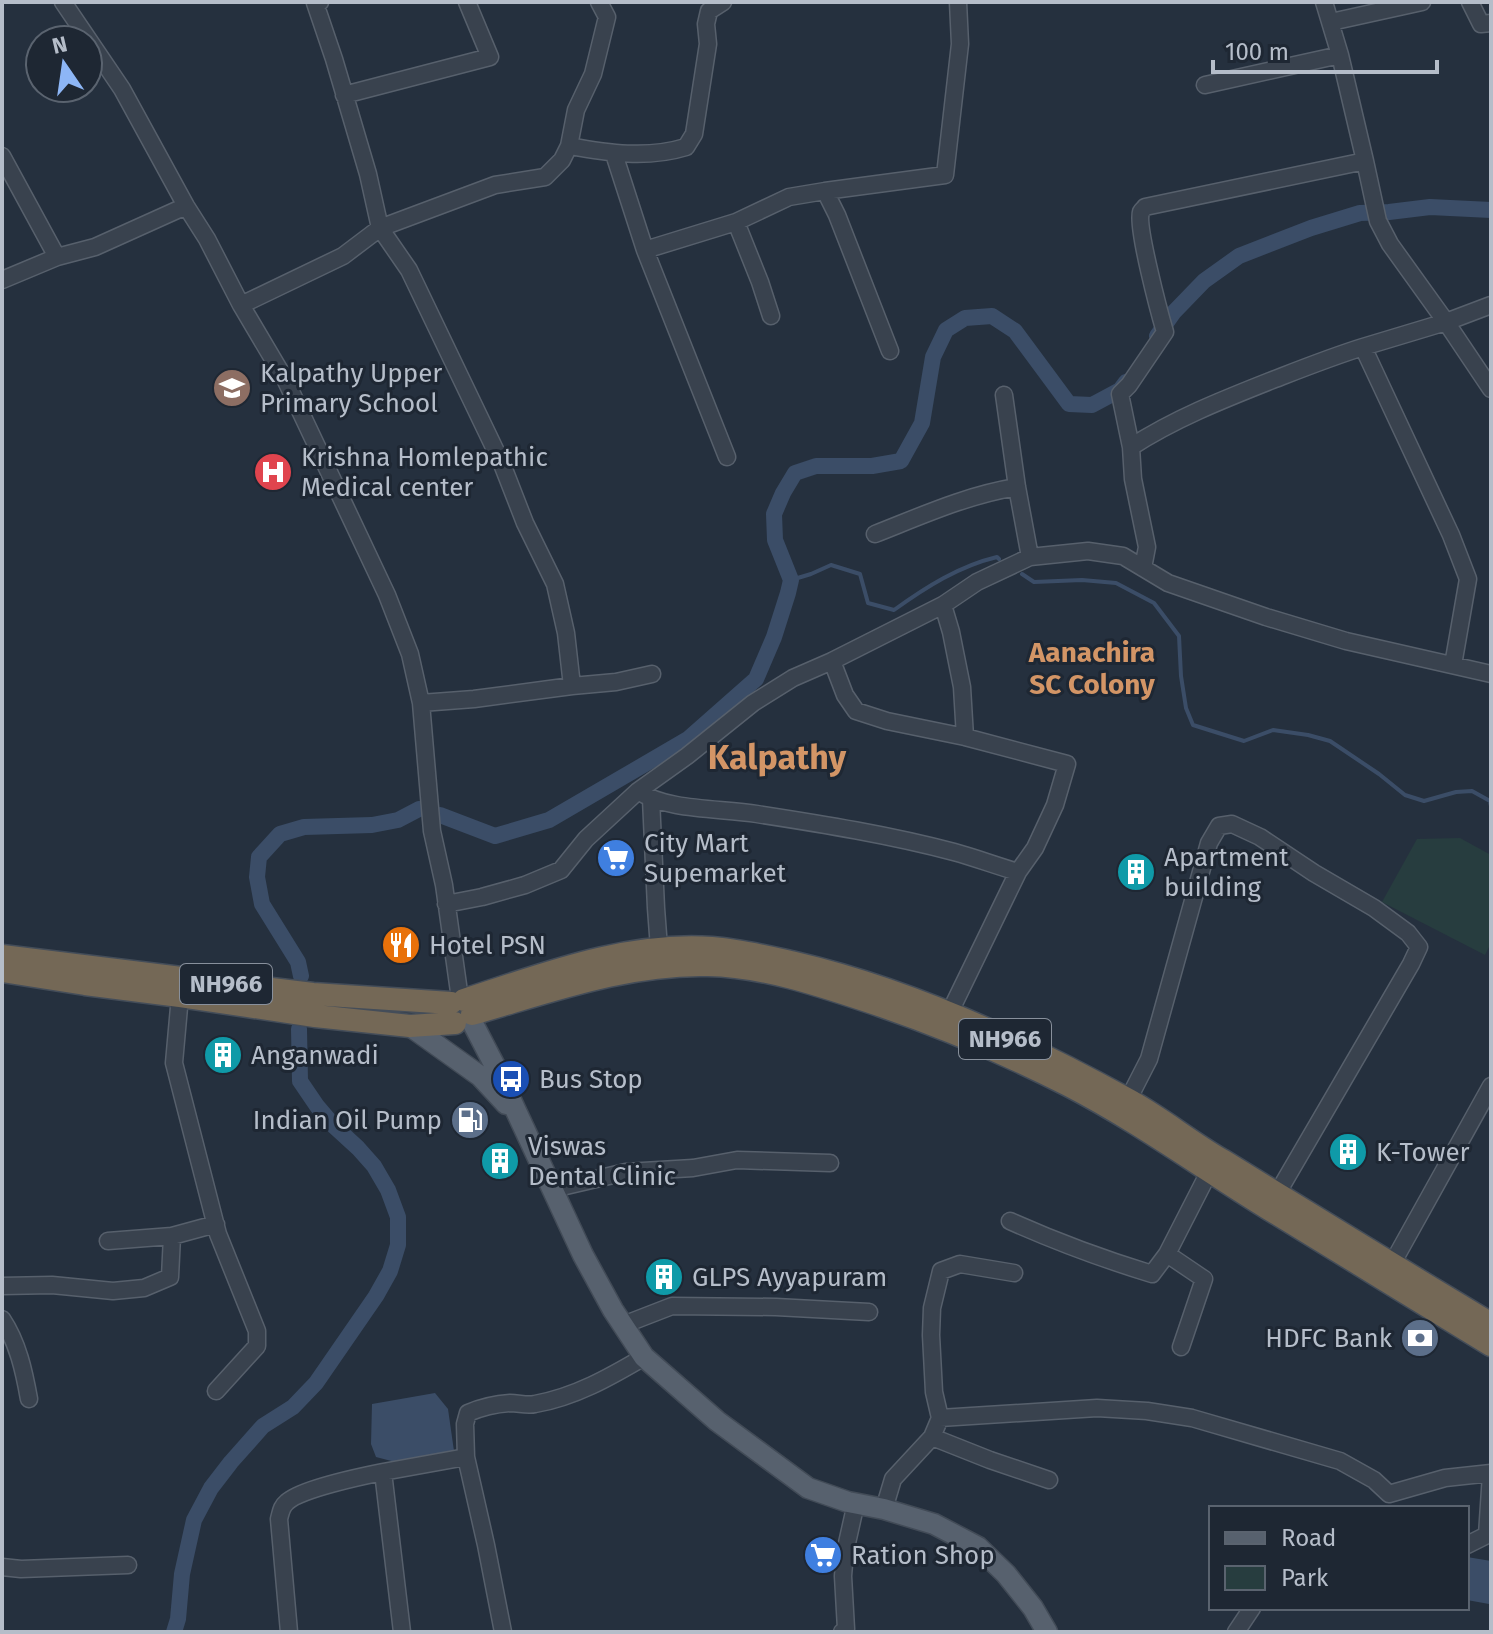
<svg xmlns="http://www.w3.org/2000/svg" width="1493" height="1634" viewBox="0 0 1493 1634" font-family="'Fira Sans',sans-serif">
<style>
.green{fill:#273d3f}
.water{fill:#3b4d67}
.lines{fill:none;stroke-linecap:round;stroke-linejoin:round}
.stream{stroke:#3b4d67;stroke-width:4}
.canal{stroke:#3b4d67;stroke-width:16}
.minor-casing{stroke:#57606c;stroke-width:19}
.major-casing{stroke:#424b57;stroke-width:23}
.highway-casing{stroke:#444d59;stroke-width:25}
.minor{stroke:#39424e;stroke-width:16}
.major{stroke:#57616e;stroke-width:20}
.highway{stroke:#746856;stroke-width:22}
.labels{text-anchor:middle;stroke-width:6;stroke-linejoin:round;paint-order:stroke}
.shield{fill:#1e2733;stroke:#88909c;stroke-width:2}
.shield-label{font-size:24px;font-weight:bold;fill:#b5bdc9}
.poi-label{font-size:26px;fill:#b5bdc9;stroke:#1e2733;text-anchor:start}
.neighbourhood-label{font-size:28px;font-weight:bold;fill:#d39566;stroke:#1e2733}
.district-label{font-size:34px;font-weight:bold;fill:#d39566;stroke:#1e2733}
</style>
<rect width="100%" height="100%" fill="#25303e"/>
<!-- green -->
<path class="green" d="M1460 838 1491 855V943L1485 955 1382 902 1417 839Z"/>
<!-- water -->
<path class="water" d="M435 1393 448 1409 454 1451 399 1463 376 1457 371 1444 372 1404Z
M1467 1557 1491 1561V1598L1489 1604 1467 1600Z"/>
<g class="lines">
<!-- stream -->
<path class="stream" d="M1022 574 1034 582 1082 580 1116 583 1154 603 1179 636 1181 676 1186 708 1193 725 1244 741 1273 730 1308 735 1330 741 1379 774 1405 795 1424 801 1456 792 1472 791 1490 801 1491 806
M791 580 811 574 831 565 860 574 868 603 894 610C926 587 959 566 997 557L999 559"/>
<!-- canal -->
<path class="canal" d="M1157 336 1174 312 1204 281 1239 256 1311 228 1360 213 1389 212 1430 207 1491 210
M440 815 495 836 549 820 688 739 756 679 774 637 788 593 791 580 775 540 774 514 783 493 795 473 816 466H872L901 461 922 423 933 357 946 330 965 318 992 316 1015 331 1069 404 1092 405 1120 390 1126 382
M301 976 298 962 262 904 257 877 259 857 280 834 304 827 372 825 398 820 419 809
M174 1632 178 1619 182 1574 194 1520 211 1488 231 1462 263 1426 293 1407 316 1383 376 1296 390 1271 398 1245V1217L388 1190 374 1166 358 1148 334 1126 317 1106 300 1081 299 1029"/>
<!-- minor casing -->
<g class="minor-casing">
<path id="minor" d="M63 2 122 89 186 206 207 239 241 305 286 381 387 595 410 654 421 703 432 831 444 885 460 999
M320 2 315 3 334 59 368 174 380 228 409 270 502 464 525 523 555 584 566 633 572 686 474 699 421 703
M1470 2 1481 24 1491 23
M1331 22 1422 2
M1205 85 1340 55
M344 95 490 57 467 2
M569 146C608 153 647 159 686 147L694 134 708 44 706 24 709 11 723 2
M614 154 645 250 727 457
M2 156 57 257
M1365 161 1378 221 1390 244 1446 322 1491 389
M825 191 945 175 960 44 958 2
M736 222 760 282 771 316
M645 250 736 222 789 197 825 191 837 215 890 351
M2 280 57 257 95 247 186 206
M241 305 343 256 380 228 495 185 545 177 562 160 569 146 576 110 593 74 607 17 599 2
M1363 347 1446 322 1491 305
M1004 395 1017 487 1030 557
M1131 447 1120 394 1129 385 1165 332C1160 315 1136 226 1141 212 1142 210 1144 209 1145 207L1365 161 1340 55 1324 2
M875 534C921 516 967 495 1017 487
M1143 568 1147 547 1133 479 1131 447C1174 419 1222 400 1270 381 1301 369 1331 357 1363 347L1451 535 1468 579 1453 665
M943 605 951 632 962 687 965 737
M832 661 845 695 856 711 887 721 965 737 1067 764 1055 805 1035 848 1018 872 949 1014
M572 686 616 682 652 674
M638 791C667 811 721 808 757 814 822 824 890 835 954 852 976 858 997 866 1018 872
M651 799 656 908 659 948
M446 904 482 897 525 885 561 870 586 839 638 791 687 756 753 703 793 678 832 661 943 605 977 582 1030 557 1088 551 1123 556 1168 583 1266 617 1346 641 1491 674
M180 996 174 1063 218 1234 257 1331V1346L216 1391
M1128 1100 1149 1059 1209 843 1219 826 1232 824 1260 837 1314 873 1374 908 1408 933 1419 947 1411 964 1277 1194
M553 1189 626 1172 693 1168 737 1160 830 1163
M1010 1221C1057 1242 1103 1259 1152 1274L1167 1254
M108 1241 172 1236
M1392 1264 1491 1086
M2 1286 52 1285 113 1291 144 1288 170 1277 172 1236 216 1224
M2 1319C18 1343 24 1371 29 1399
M623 1325 672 1306 776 1307 869 1312
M1181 1347 1204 1279 1167 1254 1209 1172
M940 1418 1097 1408 1147 1411 1192 1418 1340 1461 1374 1480 1389 1494 1445 1478 1491 1473
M932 1437 990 1460 1049 1480
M884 1509 893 1479 932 1437 940 1418 934 1392 931 1335 932 1308 941 1271 960 1264 1014 1273
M1467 1545 1487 1535 1491 1474
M2 1567 21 1569 128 1565
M289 1632 279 1519C281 1512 281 1507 287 1502 301 1489 363 1476 383 1472
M402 1632 383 1472 466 1457
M503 1632 486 1545 466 1457 465 1424 468 1413C482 1407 495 1404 510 1403 519 1403 527 1406 535 1404 575 1397 610 1377 644 1357
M842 1632 846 1629 843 1576 845 1552 856 1503
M1236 1632 1252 1608"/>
</g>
<!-- major casing -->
<g class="major-casing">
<path id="major" d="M470 1018 497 1070 583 1255 613 1310 644 1357 717 1421 808 1488 848 1502 884 1509 934 1524 978 1547 1006 1574 1033 1608 1047 1632
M410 1026 480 1076 506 1104"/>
</g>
<!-- highway casing -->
<g class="highway-casing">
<path id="highway" d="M2 956 313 994 451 1003
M2 971 85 984 180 996 315 1016 410 1026 455 1023
M464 1000C544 974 626 942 712 948 740 950 768 957 795 963 907 989 1025 1043 1125 1098 1159 1116 1189 1141 1222 1160 1312 1215 1401 1270 1491 1324
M472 1014C549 992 627 963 708 965 762 966 816 984 867 1001 936 1024 1003 1052 1068 1085 1138 1121 1202 1168 1269 1209 1343 1255 1417 1299 1491 1345"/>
</g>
<!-- minor -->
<use href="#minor" class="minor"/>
<!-- major -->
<use href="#major" class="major"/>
<!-- highway -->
<use href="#highway" class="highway"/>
</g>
<!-- icons -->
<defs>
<g id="school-disc" transform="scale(2)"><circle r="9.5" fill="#8d6e63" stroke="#1e2733"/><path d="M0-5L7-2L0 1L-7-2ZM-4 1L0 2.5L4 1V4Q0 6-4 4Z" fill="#fff"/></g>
<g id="hospital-disc" transform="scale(2)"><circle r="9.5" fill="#e0444e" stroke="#1e2733"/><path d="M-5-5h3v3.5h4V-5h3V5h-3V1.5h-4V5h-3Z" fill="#fff"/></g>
<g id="supermarket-disc" transform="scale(2)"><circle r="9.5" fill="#3f7fe0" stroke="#1e2733"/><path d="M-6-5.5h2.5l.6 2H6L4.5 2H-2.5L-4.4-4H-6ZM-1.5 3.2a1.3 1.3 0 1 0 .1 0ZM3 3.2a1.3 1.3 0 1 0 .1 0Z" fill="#fff"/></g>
<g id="building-disc" transform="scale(2)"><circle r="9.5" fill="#0f9aa8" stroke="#1e2733"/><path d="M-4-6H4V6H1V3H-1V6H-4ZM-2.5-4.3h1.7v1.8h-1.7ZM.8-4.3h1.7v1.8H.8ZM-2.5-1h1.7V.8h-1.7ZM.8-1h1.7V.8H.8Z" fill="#fff"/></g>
<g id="restaurant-disc" transform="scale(2)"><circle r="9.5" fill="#e8710a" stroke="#1e2733"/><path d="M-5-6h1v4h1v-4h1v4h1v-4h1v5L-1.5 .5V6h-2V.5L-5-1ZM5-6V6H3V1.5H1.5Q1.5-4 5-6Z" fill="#fff"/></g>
<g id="bus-disc" transform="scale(2)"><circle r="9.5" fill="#1a4fb4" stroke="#1e2733"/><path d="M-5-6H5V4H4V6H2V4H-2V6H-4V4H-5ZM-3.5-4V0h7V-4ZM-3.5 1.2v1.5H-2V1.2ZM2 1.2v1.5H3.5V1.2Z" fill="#fff"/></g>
<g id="fuel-disc" transform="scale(2)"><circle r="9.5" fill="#5c6f8a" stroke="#1e2733"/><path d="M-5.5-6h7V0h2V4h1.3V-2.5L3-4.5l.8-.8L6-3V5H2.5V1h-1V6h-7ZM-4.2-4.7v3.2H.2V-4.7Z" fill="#fff"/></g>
<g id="bank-disc" transform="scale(2)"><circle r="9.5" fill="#5c6f8a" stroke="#1e2733"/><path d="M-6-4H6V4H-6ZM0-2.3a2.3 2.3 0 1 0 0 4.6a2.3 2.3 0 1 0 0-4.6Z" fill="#fff"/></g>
</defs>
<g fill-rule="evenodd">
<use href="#school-disc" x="232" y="388"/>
<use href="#hospital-disc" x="273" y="472"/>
<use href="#supermarket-disc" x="616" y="858"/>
<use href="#building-disc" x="1136" y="872"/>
<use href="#restaurant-disc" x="401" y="945"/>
<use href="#building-disc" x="223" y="1055"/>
<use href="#bus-disc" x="511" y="1079"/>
<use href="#fuel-disc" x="470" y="1120"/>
<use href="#building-disc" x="1348" y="1152"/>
<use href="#building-disc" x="500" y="1161"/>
<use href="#building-disc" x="664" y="1277"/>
<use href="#bank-disc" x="1420" y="1338"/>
<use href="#supermarket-disc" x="823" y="1555"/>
</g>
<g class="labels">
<!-- shield labels -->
<g class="shield">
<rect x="180" y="964" width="92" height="40" rx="6"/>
<rect x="959" y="1019" width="92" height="40" rx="6"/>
</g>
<g class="shield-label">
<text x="226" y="992">NH966</text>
<text x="1005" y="1047">NH966</text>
</g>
<!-- poi labels -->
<g class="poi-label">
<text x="260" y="382">Kalpathy Upper<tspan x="260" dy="30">Primary School</tspan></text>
<text x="301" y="466">Krishna Homlepathic<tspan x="301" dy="30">Medical center</tspan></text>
<text x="644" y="852">City Mart<tspan x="644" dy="30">Supemarket</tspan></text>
<text x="1164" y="866">Apartment<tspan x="1164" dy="30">building</tspan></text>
<text x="429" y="954">Hotel PSN</text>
<text x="251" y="1064">Anganwadi</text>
<text x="539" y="1088">Bus Stop</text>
<text x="442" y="1129" text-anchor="end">Indian Oil Pump</text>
<text x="528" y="1155">Viswas<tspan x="528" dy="30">Dental Clinic</tspan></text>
<text x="1376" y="1161">K-Tower</text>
<text x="692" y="1286">GLPS Ayyapuram</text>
<text x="1392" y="1347" text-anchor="end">HDFC Bank</text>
<text x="851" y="1564">Ration Shop</text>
</g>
<!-- neighbourhood labels -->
<g class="neighbourhood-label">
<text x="1092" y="662">Aanachira<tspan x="1092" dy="32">SC Colony</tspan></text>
</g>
<!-- district labels -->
<g class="district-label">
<text x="777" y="769">Kalpathy</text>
</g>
</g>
<!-- border -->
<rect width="1493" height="1634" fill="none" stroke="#b5bdc9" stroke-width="8"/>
<!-- legend -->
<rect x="1209" y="1506" width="260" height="104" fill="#1e2733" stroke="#5a636f" stroke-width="2"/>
<rect x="1225" y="1532" width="40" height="12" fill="#57616e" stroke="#5a636f" stroke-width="2"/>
<text x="1281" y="1546" font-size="24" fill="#b5bdc9">Road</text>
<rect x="1225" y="1566" width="40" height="24" fill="#273d3f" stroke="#5a636f" stroke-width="2"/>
<text x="1281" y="1586" font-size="24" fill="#b5bdc9">Park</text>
<!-- north arrow -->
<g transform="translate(64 64) rotate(347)"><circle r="38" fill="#1e2733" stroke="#5a636f" stroke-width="2"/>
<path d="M0-6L14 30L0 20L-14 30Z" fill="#8db6f6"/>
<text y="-12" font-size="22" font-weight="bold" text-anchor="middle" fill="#b5bdc9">N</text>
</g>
<!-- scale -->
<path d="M1213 60v12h224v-12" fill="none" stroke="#b5bdc9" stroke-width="4"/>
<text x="1225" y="60" font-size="24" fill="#b5bdc9" stroke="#1e2733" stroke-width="6" paint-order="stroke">100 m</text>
</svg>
